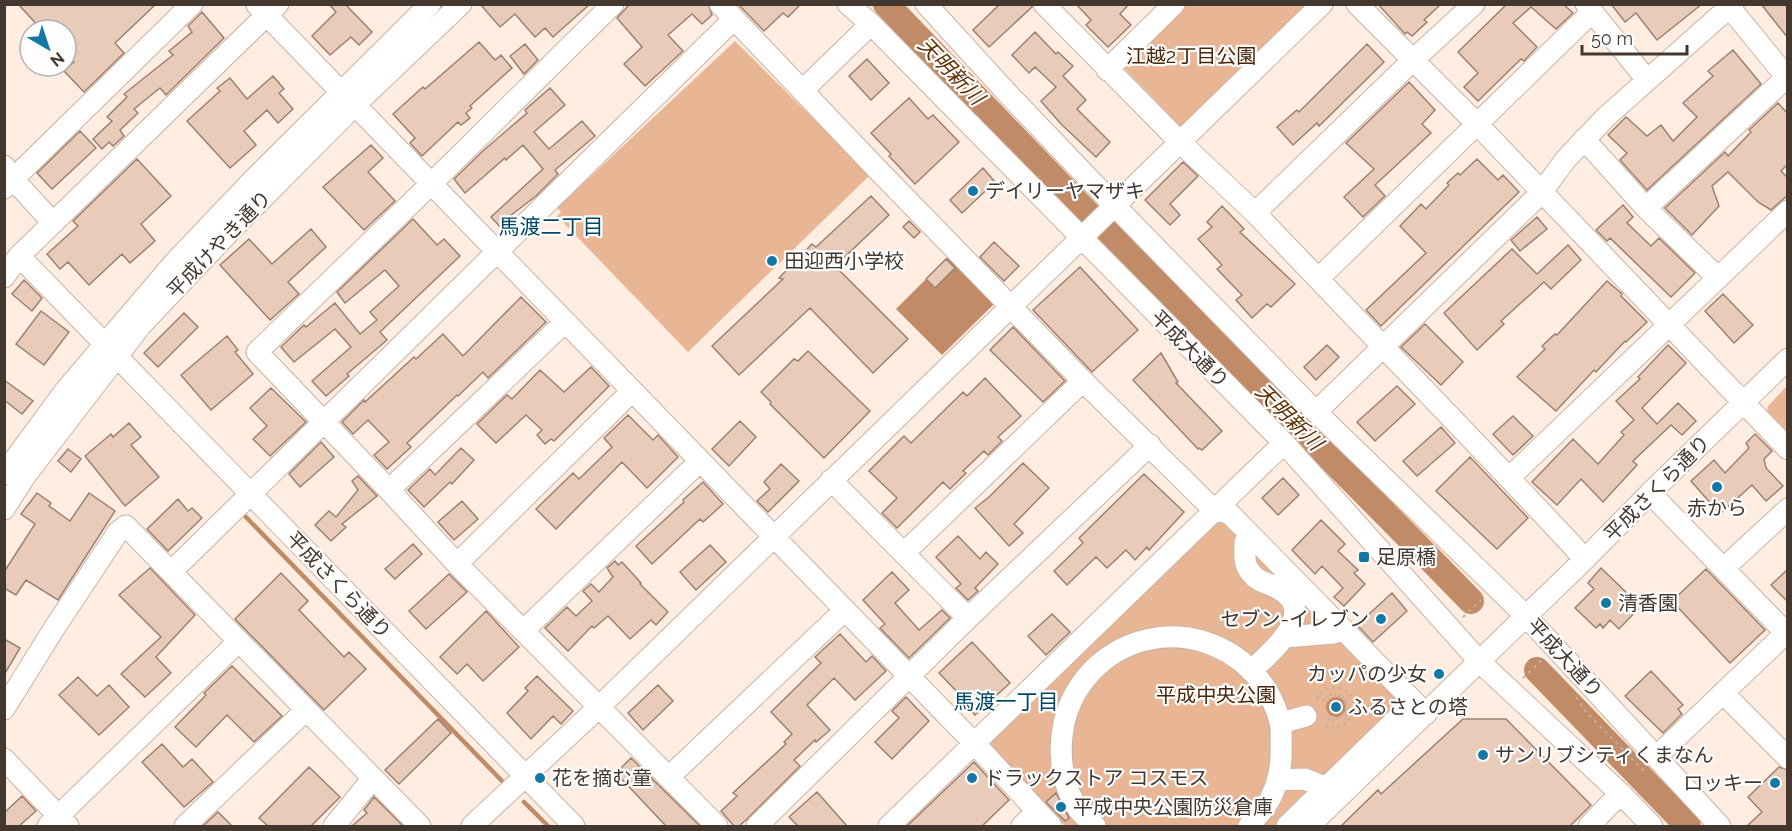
<svg xmlns="http://www.w3.org/2000/svg" width="1792" height="831" viewBox="0 0 1792 831" font-family="Raleway,'Noto Sans JP',sans-serif">
<style>
.green{fill:#e9b695}
.water{fill:#c08b66}
.lines{fill:none;stroke-linecap:round;stroke-linejoin:round}
.stream{stroke:#c08b66;stroke-width:4.5}
.river{stroke:#c08b66;stroke-width:26}
.building{fill:#e8ccb9;stroke:#9b8170;stroke-width:1.5}
.minor-casing{stroke:#cdb19f;stroke-width:23}
.path{stroke:#c1b1a7;stroke-width:2;stroke-dasharray:3 4.5;stroke-linecap:butt}
.minor{stroke:#fff;stroke-width:21}
.poi-dot{fill:#1578a4;stroke:#fefefe;stroke-width:2}
.labels{text-anchor:middle;stroke-width:4.5;stroke-linejoin:round;paint-order:stroke}
.park-label{font-size:20px;fill:#492508;stroke:#fefefe}
.poi-label{font-size:20px;fill:#433830;stroke:#fefefe;text-anchor:start}
.street-label{font-size:20px;fill:#433830;stroke:#fefefe}
.water-label{font-size:21px;font-style:italic;fill:#612f00;stroke:#fefefe}
.neighbourhood-label{font-size:21px;fill:#004766;stroke:#fefefe}
</style>
<rect width="100%" height="100%" fill="#ffede2"/>
<!-- green -->
<path class="green" d="M1182 5H1308L1181 127 1120 64Z
M735 41 870 175 688 352 557 216 561 212 557 208Z
M1787 386V431L1767 411 1768 406Z
M1218 512 1410 706 1287 826H1065L985 742Z"/>
<!-- water -->
<path class="water" d="M948 257 994 304 942 355 896 309Z
M1326 707a10 10 0 1 1 20 0a10 10 0 1 1-20 0Z"/>
<g class="lines">
<!-- stream -->
<path class="stream" d="M244 515 502 781
M524 802 548 826"/>
<!-- river -->
<path class="river" d="M886 4 1090 216
M1107 232C1227 357 1351 477 1471 601
M1537 670 1688 826"/>
</g>
<!-- building -->
<path class="building" d="M18 4H156L115 43 124 53 84 92 64 71 74 62 69 56 75 50 66 41V30H55L49 24 42 30Z
M329 4H345L372 32 359 45 351 37 330 55 312 36 336 12Z
M480 4H590L553 37 545 28 535 37 515 14 500 27Z
M630 4H708L712 15 702 24 692 14 668 35 683 51 645 86 624 64 642 47 617 18Z
M738 4H801L788 17 783 13 764 31Z
M1000 4H1032V7L989 47 973 30Z
M1076 4H1129L1120 14 1131 25 1108 47 1086 25 1091 20Z
M1378 4H1441L1424 20 1427 22 1412 36 1407 32 1405 34Z
M1507 4H1563L1573 13 1556 29 1531 7 1513 23 1537 47 1524 61 1521 59 1478 101 1464 87 1478 73 1458 52Z
M1611 4H1702L1657 40 1636 13 1625 22Z
M1761 4H1788V38Z
M202 12 224 38 166 95 160 88 134 109 138 113 120 130 124 136 113 146 109 142 102 149 93 139 112 121 107 117 127 97 124 94 173 55 169 51 192 32 188 26Z
M1035 32 1056 54 1058 52 1073 66 1063 76 1086 100 1077 109 1110 142 1096 157 1061 124 1041 101 1056 87 1035 67 1029 73 1012 55Z
M479 42 495 60 501 55 512 68 470 106 472 108 466 113 470 118 461 125 458 122 422 156 410 143 415 138 393 114 423 87 425 89Z
M525 44 538 60 524 74 510 56Z
M1367 44 1384 62 1319 126 1317 123 1293 145 1277 127 1297 110 1299 112Z
M1733 50 1761 84 1647 190 1620 160 1627 153 1608 135 1626 117 1647 136 1661 125 1673 141 1697 117 1683 103 1713 76 1708 71Z
M867 59 889 83 871 100 849 76Z
M273 76 284 89 279 93 293 109 278 123 267 110 244 131 256 145 230 168 187 121 220 91 217 88 230 78 247 99Z
M1409 82 1435 110 1422 124 1431 133 1375 185 1385 196 1363 217 1344 197 1374 169 1346 143Z
M550 88 565 105 534 132 549 149 582 121 595 136 555 170 558 174 536 196 510 216 512 219 502 229 491 217 543 169 523 145 506 160 505 158 465 193 454 179 484 150 527 113 525 110Z
M909 98 928 119 933 115 959 142 915 184 889 156 891 154 871 133Z
M1778 103 1788 114V164L1781 171 1788 178V195L1771 210 1758 202 1728 172 1712 186 1719 206 1692 235 1665 208 1725 152 1728 156 1751 132 1749 130Z
M80 131 96 148 52 189 37 173Z
M371 145 383 158 368 172 395 201 364 230 323 187Z
M137 159 171 196 141 224 155 241 130 263 122 254 89 285 68 262 60 269 47 254 78 226 73 221Z
M1477 159 1498 180 1503 175 1519 192 1381 326 1366 310 1426 253 1400 226 1421 204 1426 209 1449 185 1447 183 1458 173 1460 175Z
M1183 162 1198 176 1170 204 1180 215 1170 225 1145 200Z
M983 168 995 182 962 213 950 200Z
M871 196 889 215 835 266 908 339 873 373 810 308 739 375 712 346 783 279 779 278 812 244 816 247Z
M1623 205 1633 217 1627 223 1651 246 1659 238 1695 273 1671 297 1610 238 1607 241 1596 230Z
M1222 206 1244 229 1240 232 1295 284 1271 307 1267 304 1252 318 1236 300 1242 295 1217 269 1222 265 1198 239 1212 227 1207 222Z
M1537 217 1547 229 1520 251 1511 240Z
M413 219 437 245 444 239 460 256 380 332 387 340 347 374 349 376 326 396 312 381 351 347 335 329 294 362 281 347 304 325 306 327 335 303 360 334 377 320 370 312 399 286 385 270 345 303 337 292Z
M909 221 920 232 914 238 903 227Z
M311 229 326 247 288 282 299 294 270 320 220 265 249 239 272 264Z
M994 242 1019 266 1004 281 980 257Z
M1568 245 1581 260 1551 289 1544 282 1501 321 1504 324 1477 350 1444 313 1512 249 1537 274Z
M946 259 955 268 935 288 926 279Z
M1080 267 1138 330 1092 372 1033 310Z
M24 280 42 298 32 311 12 294Z
M1607 281 1622 294 1621 296 1647 322 1626 342 1625 341 1596 372 1594 370 1556 411 1517 377 1545 349 1542 346 1555 334 1557 335Z
M1723 294 1753 325 1734 343 1705 311Z
M521 297 546 322 488 378 483 372 458 396 457 395 407 443 411 447 387 469 374 455 389 442 368 420 353 434 342 422 364 400 365 402 414 357 416 359 443 334 463 356Z
M41 311 69 332 44 365 16 344Z
M184 313 198 327 158 367 144 353Z
M1425 324 1463 362 1441 385 1401 347Z
M1013 327 1065 381 1043 402 990 350Z
M227 336 238 350 235 352 253 374 211 410 181 375Z
M1327 345 1339 357 1316 380 1304 367Z
M1668 345 1686 363 1642 408 1657 424 1678 403 1696 421 1682 435 1671 425 1633 461 1637 465 1603 502 1581 479 1557 505 1532 482 1573 439 1598 464 1624 435 1621 432 1634 420 1616 401 1640 379 1638 377Z
M808 351 870 411 824 458 770 404 771 402 761 392 794 359 798 361Z
M1161 353 1178 382 1176 383 1222 431 1202 450 1199 448 1198 449 1133 380Z
M591 367 609 386 554 441 551 439 545 444 537 435 542 430 526 415 496 443 477 424 507 395 512 399 540 370 564 392Z
M985 378 1021 416 998 437 1002 441 988 455 984 451 963 471 966 473 950 489 943 482 897 528 882 513 897 498 869 471 904 436 911 443 963 392 967 396Z
M4 380 33 401 22 414 4 400Z
M1397 386 1415 404 1375 441 1357 422Z
M271 388 306 422 270 456 253 439 267 426 250 408Z
M628 415 653 440 658 435 678 457 647 488 622 462 556 529 536 509 573 473 579 479 612 447 604 438Z
M1513 416 1533 436 1513 455 1493 434Z
M740 421 756 437 729 466 712 449Z
M129 423 141 437 131 445 159 477 125 506 85 456 111 434 113 437Z
M1441 427 1455 443 1417 476 1403 461Z
M1755 434 1772 451 1764 459 1766 468 1783 486 1766 501 1752 485 1720 514 1691 481 1714 460 1725 473 1749 448 1746 443Z
M321 442 334 457 300 487 289 474Z
M461 448 474 460 452 484 450 482 424 507 408 490 430 469 435 475Z
M68 449 81 459 71 472 58 461Z
M1470 457 1528 518 1497 549 1436 491Z
M1023 463 1049 488 1014 524 1023 533 1009 546 975 508 989 497Z
M781 464 799 481 768 512 757 501 770 489 764 482Z
M1144 474 1184 512 1149 550 1147 547 1135 560 1126 550 1107 568 1096 557 1067 585 1054 571 1083 543 1079 538Z
M358 476 377 496 342 524 346 527 331 541 315 525 329 511 336 517 358 490 352 481Z
M1283 478 1299 495 1278 515 1262 498Z
M703 482 723 504 703 522 700 519 652 564 636 546 684 502 683 500Z
M37 493 51 503 49 506 70 521 89 493 115 511 58 600 26 580 16 595 4 588V572L35 524 21 514Z
M178 499 188 511 192 508 202 518 168 551 147 529Z
M462 501 478 519 454 540 438 522Z
M1321 520 1345 544 1338 551 1358 570 1354 573 1365 584 1344 606 1334 597 1343 588 1322 566 1315 574 1292 550Z
M958 536 980 559 986 552 998 564 975 588 978 591 968 600 956 588 961 584 936 557Z
M413 544 422 554 395 579 385 569Z
M710 545 726 562 696 590 680 572Z
M615 561 618 565 622 562 641 583 640 584 668 612 656 625 651 620 630 639 608 616 594 628 592 626 568 651 545 628 567 607 576 616 592 601 583 591 591 584 599 592 613 577 607 568Z
M150 568 195 615 156 657 171 673 145 697 121 674 161 637 119 595Z
M1601 568 1629 595 1626 598 1638 609 1619 629 1610 620 1603 628 1600 624 1596 628 1575 608 1594 589 1588 583Z
M1706 569 1765 630 1730 663 1672 601Z
M1788 569V602L1771 585Z
M892 572 909 590 895 603 919 630 942 610 950 618 909 658 880 628 885 624 863 600Z
M281 573 308 601 299 610 344 657 349 652 366 669 324 710 235 619Z
M449 574 467 592 426 629 409 611Z
M1392 593 1407 611 1373 642 1357 625Z
M486 611 519 647 483 681 467 664 457 674 440 657Z
M1052 614 1070 632 1046 655 1028 636Z
M840 634 866 662 872 656 886 671 855 700 834 678 807 705 830 730 816 742 815 740 794 760 800 766 746 820 739 826H734L721 811 737 796 733 793 786 744 784 742 792 734 771 712 821 663 815 657Z
M4 639 20 648 4 675Z
M972 642 1010 683 975 715 962 701 964 699 939 673Z
M232 666 282 716 254 742 227 715 196 747 175 727 206 695 204 693Z
M1651 671 1683 705 1678 709 1682 714 1663 733 1625 696Z
M537 676 573 711 561 724 553 716 531 739 507 713 528 691 525 688Z
M78 677 97 696 109 685 129 707 99 735 59 695Z
M658 685 673 701 643 730 628 713Z
M906 697 929 721 892 759 875 742 899 718 892 711Z
M438 719 451 733 399 784 385 770Z
M1463 719H1506L1591 805 1570 826H1341L1378 790 1381 794Z
M162 744 183 767 192 759 213 782 184 807 142 762Z
M631 758 700 826H666L616 773Z
M974 762 1009 800 982 826H907Z
M309 767 340 797 311 826H268L259 818Z
M1779 767 1788 770V826H1747L1762 812 1748 797Z
M817 792 847 826H798L789 817Z
M1056 793 1069 818 1065 821 1046 802Z
M22 796 36 811 19 826H4V813Z
M374 797 403 826H352L367 813 364 810Z
M218 812 232 826H203Z"/>
<g class="lines">
<!-- minor casing -->
<g class="minor-casing">
<path id="minor" d="M613 4 432 183 257 352 389 490 457 564 717 826
M720 4 878 170 1083 381 1214 510 1229 513 1426 714
M848 4 871 24 1284 443 1480 662 1623 796 1652 826
M926 4 1009 95 1115 206 1316 412 1526 616 1720 826
M1044 4 1180 142 1255 213 1509 478 1574 547 1584 560
M1357 4 1477 124 1788 449
M1586 4 1647 80
M1727 4 1788 79
M257 5 342 93
M1107 70 1174 4
M803 90 871 24
M355 105 975 744 1051 826
M1584 139 1646 208 1718 278
M4 166 14 180 53 223
M4 188 192 4
M1646 208 1788 76
M1255 213 1412 61 1474 4
M19 256 574 826
M4 277 19 256 278 4
M1318 279 1592 12
M1316 412 1541 193 1566 159 1606 117 1733 4
M4 474 65 391 175 262 252 181 430 4
M1509 478 1788 211
M831 480 968 618
M389 490 565 322
M1650 493 1786 633
M4 509 25 476 141 325 234 227 355 105 461 4
M1245 542C1245 554 1243 564 1251 573 1258 583 1270 583 1279 589 1320 613 1270 653 1251 671
M904 553 1083 381
M457 564 632 391
M1724 568 1788 509
M171 572 734 19
M523 631 700 461
M1285 637 1334 633
M1723 693 1788 758
M4 709 55 627 118 532 126 526 420 826
M1281 723 1306 716
M1656 757 1788 631
M4 759 68 826
M669 777 845 610
M1277 780 1305 779 1326 788
M48 826 239 641
M185 826 306 710
M334 826 373 778
M472 826 599 707 1322 4
M757 826 968 618 1150 445
M889 826 1284 443
M1022 826 1037 812
M1095 826C1090 821 1084 816 1079 810 1061 786 1058 751 1064 723 1069 701 1080 682 1097 666 1160 609 1259 640 1280 722 1282 729 1281 738 1281 745 1282 763 1279 781 1271 797 1266 808 1256 817 1249 826
M1287 826 1410 706
M1309 826 1584 560 1650 493 1788 359
M1589 826 1612 802 1623 796"/>
</g>
<!-- path -->
<path class="path" d="M1463 617 1481 600
M1523 678 1543 659
M1333 686 1336 697
M1326 687 1333 697
M1320 692 1330 699
M1316 697 1327 701
M1339 697 1340 686
M1576 697 1587 713 1645 772
M1342 699 1348 689
M1344 701 1353 693
M1345 704 1356 700
M1345 708H1357
M1345 711 1356 716
M1343 713 1352 722
M1340 716 1346 726
M1337 717 1339 728
M1326 727 1331 716
M1333 729 1334 717"/>
<!-- minor -->
<use href="#minor" class="minor"/>
</g>
<!-- markers -->
<g class="poi-dot">
<circle cx="973" cy="191" r="6"/>
<circle cx="772" cy="261" r="6"/>
<circle cx="1717" cy="487" r="6"/>
<rect x="1358" y="551" width="12" height="12" rx="3"/>
<circle cx="1606" cy="603" r="6"/>
<circle cx="1381" cy="619" r="6"/>
<circle cx="1439" cy="674" r="6"/>
<circle cx="1336" cy="707" r="6"/>
<circle cx="1483" cy="755" r="6"/>
<circle cx="540" cy="778" r="6"/>
<circle cx="972" cy="778" r="6"/>
<circle cx="1775" cy="783" r="6"/>
<circle cx="1061" cy="807" r="6"/>
</g>
<g class="labels">
<!-- park labels -->
<g class="park-label">
<text x="1191" y="63">江越2丁目公園</text>
<text x="1216" y="702">平成中央公園</text>
</g>
<!-- poi labels -->
<g class="poi-label">
<text x="985" y="198">デイリーヤマザキ</text>
<text x="784" y="268">田迎西小学校</text>
<text x="1717" y="515" text-anchor="middle">赤から</text>
<text x="1376" y="564">足原橋</text>
<text x="1618" y="610">清香園</text>
<text x="1369" y="626" text-anchor="end">セブン-イレブン</text>
<text x="1427" y="681" text-anchor="end">カッパの少女</text>
<text x="1348" y="714">ふるさとの塔</text>
<text x="1495" y="762">サンリブシティくまなん</text>
<text x="552" y="785">花を摘む童</text>
<text x="984" y="785">ドラックストア コスモス</text>
<text x="1763" y="790" text-anchor="end">ロッキー</text>
<text x="1073" y="814">平成中央公園防災倉庫</text>
</g>
<!-- street labels -->
<g class="street-label">
<text transform="translate(219 244) rotate(-46)" y="7">平成けやき通り</text>
<text transform="translate(1190 349) rotate(45)" y="7">平成大通り</text>
<text transform="translate(1657 488) rotate(-45)" y="7">平成さくら通り</text>
<text transform="translate(339 585) rotate(46)" y="7">平成さくら通り</text>
<text transform="translate(1565 658) rotate(47)" y="7">平成大通り</text>
</g>
<!-- water labels -->
<g class="water-label">
<text transform="translate(951 71) rotate(46)" y="7">天明新川</text>
<text transform="translate(1289 417) rotate(45)" y="7">天明新川</text>
</g>
<!-- neighbourhood labels -->
<g class="neighbourhood-label">
<text x="551" y="234">馬渡二丁目</text>
<text x="1006" y="709">馬渡一丁目</text>
</g>
</g>
<!-- border -->
<rect width="1792" height="831" fill="none" stroke="#433830" stroke-width="12"/>
<!-- north arrow -->
<g transform="translate(48 48) rotate(141)"><circle r="28" fill="#fefefe" stroke="#b3afac" stroke-width="1.5"/>
<path d="M0-4.5L10 22L0 15L-10 22Z" fill="#1578a4"/>
<text y="-9" font-size="16" font-weight="bold" text-anchor="middle" fill="#433830">N</text>
</g>
<!-- scale -->
<path d="M1582 45v9h105v-9" fill="none" stroke="#433830" stroke-width="3"/>
<text x="1591" y="45" font-size="18" fill="#433830" stroke="#fefefe" stroke-width="4.5" paint-order="stroke">50 m</text>
</svg>
